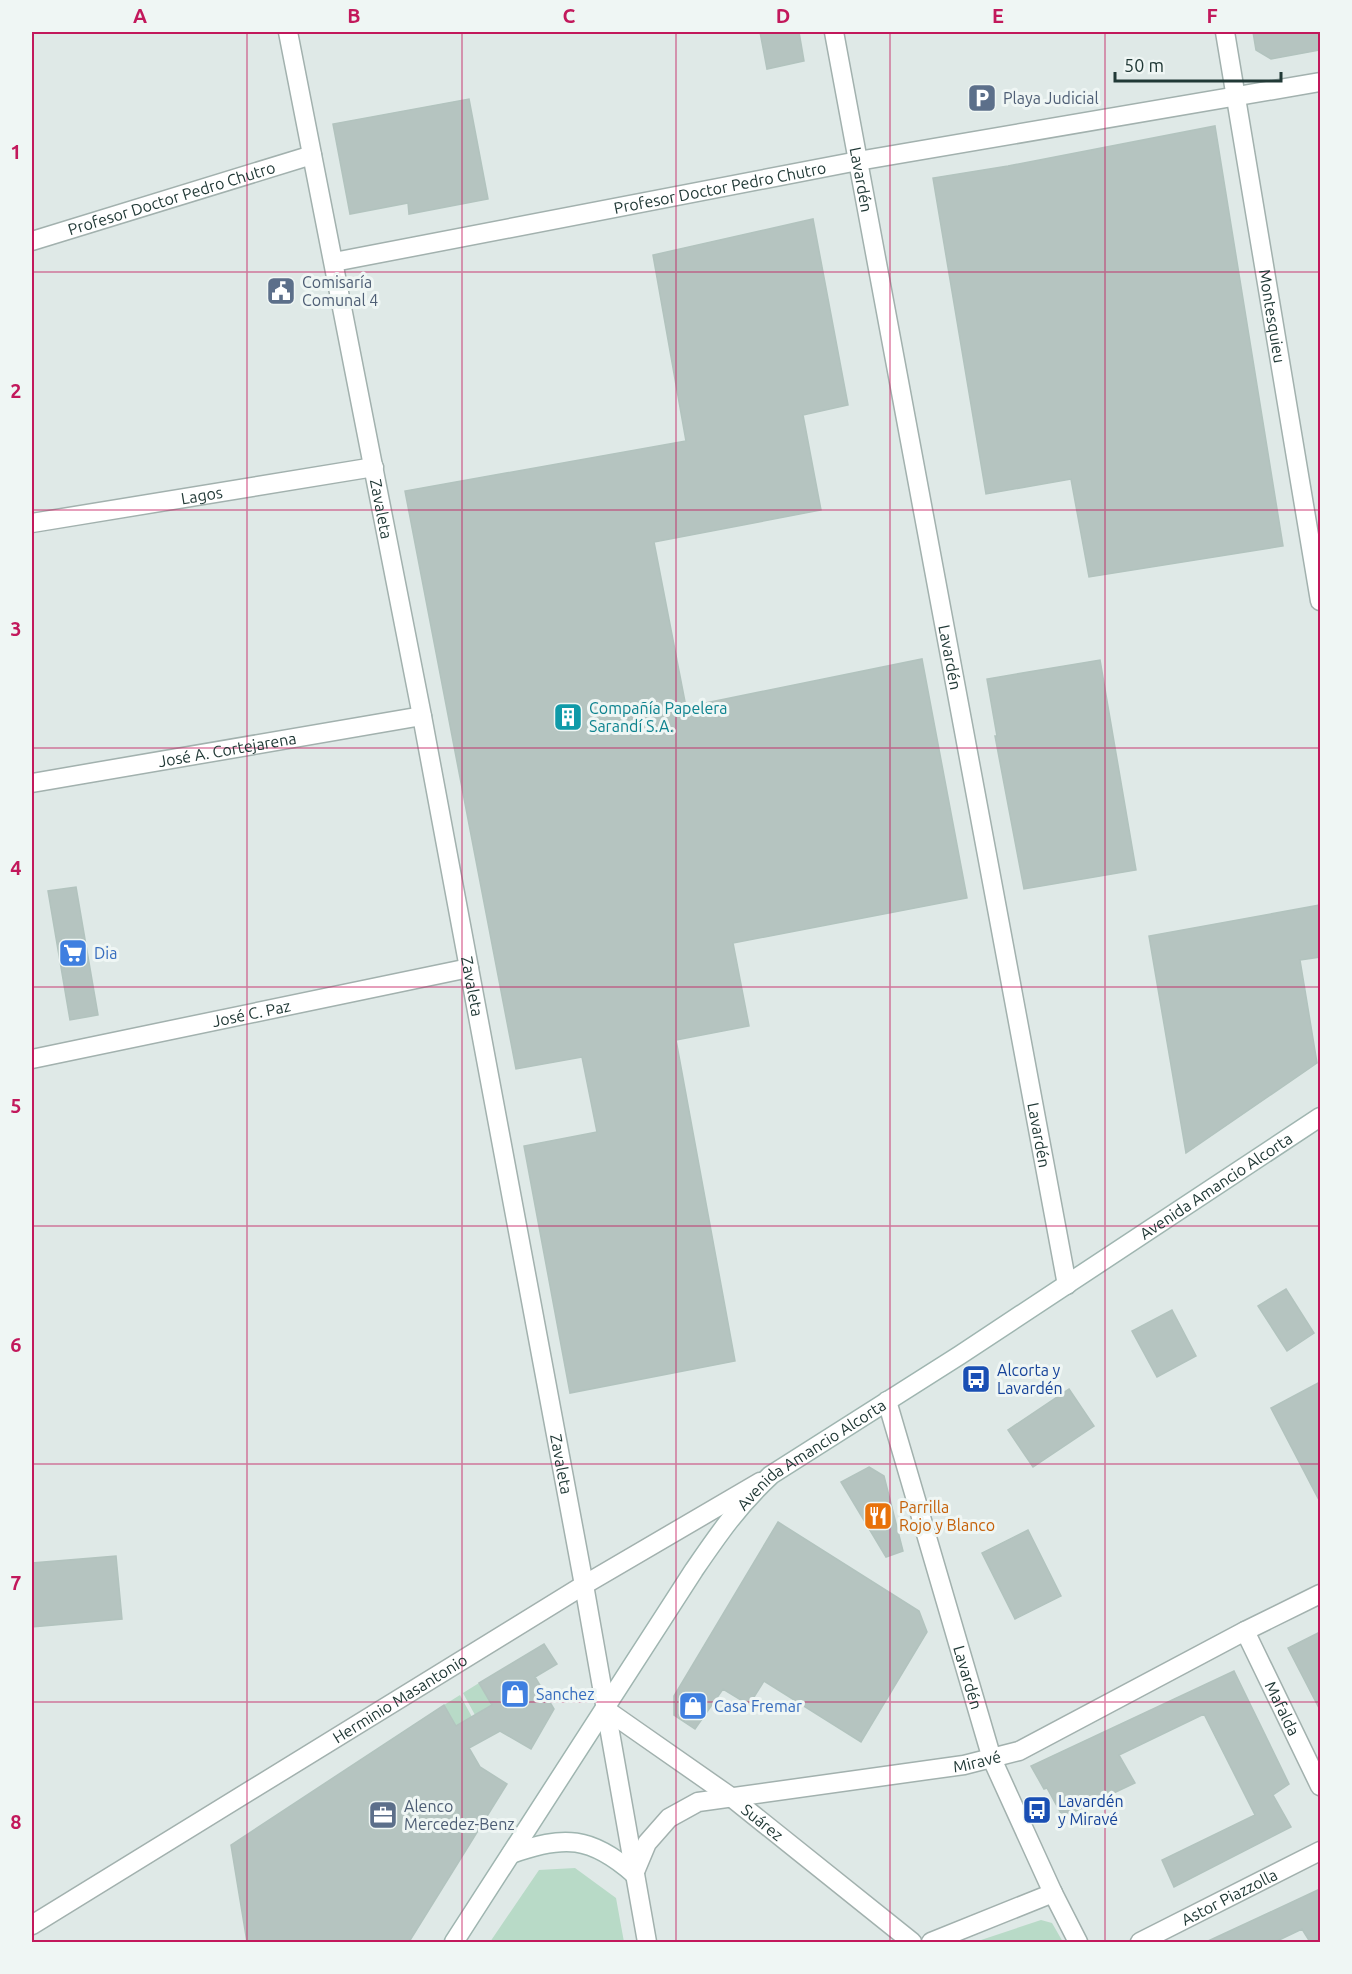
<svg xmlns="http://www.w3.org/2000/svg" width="1352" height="1974" viewBox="0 0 1352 1974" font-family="Ubuntu,sans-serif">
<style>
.green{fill:#b8dac7}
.building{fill:#b5c4c0;stroke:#b2c3be;stroke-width:1.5}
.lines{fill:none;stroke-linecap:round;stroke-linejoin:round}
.minor-casing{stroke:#a2b1ae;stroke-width:21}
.tertiary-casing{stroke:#a2b1ae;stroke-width:21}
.secondary-casing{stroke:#9fb5b0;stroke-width:21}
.minor{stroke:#fff;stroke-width:18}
.tertiary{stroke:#fff;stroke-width:18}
.secondary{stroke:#fff;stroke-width:18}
.grid{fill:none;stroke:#c2185b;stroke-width:1.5;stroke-opacity:0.55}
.labels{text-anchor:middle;stroke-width:6;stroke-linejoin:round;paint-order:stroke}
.service-label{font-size:16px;fill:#4e5e75;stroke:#eff6f4;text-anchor:start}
.street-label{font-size:16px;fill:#213936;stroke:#eff6f4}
.culture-label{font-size:16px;fill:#0d838f;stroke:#eff6f4;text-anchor:start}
.shop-label{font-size:16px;fill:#366cbe;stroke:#eff6f4;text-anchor:start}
.transit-label{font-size:16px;fill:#164399;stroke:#eff6f4;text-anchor:start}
.food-label{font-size:16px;fill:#c56008;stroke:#eff6f4;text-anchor:start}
.neatline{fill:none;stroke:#c2185b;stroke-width:2}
.grid-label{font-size:20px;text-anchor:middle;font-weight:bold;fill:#c2185b}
</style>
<rect width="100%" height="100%" fill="#dfe9e7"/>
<!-- green -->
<path class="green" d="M479 1683 492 1705 475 1715 463 1693Z
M460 1695 472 1717 456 1726 444 1705Z
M575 1868 616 1898 624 1942H490L539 1870Z
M1041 1920 1052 1923 1063 1942H975Z"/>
<!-- building -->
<path class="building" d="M760 32H799L804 61 767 69Z
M1253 32H1320V50L1271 59 1256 50Z
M469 99 488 199 409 214 408 203 350 214 333 124Z
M1215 126 1283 546 1089 577 1071 479 986 494 933 178 1008 166Z
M813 219 848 405 803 415 821 510 654 542 686 707 922 659 967 898 733 943 749 1026 676 1040 735 1361 570 1393 524 1146 597 1132 582 1057 516 1069 405 491 686 441 653 255Z
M1100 660 1136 870 1024 889 995 736H997L987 679Z
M76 887 98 1015 70 1020 48 891Z
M1320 905V957L1300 960 1317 1063 1186 1153 1149 936Z
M1286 1289 1314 1333 1287 1351 1258 1306Z
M1172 1310 1196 1356 1157 1377 1132 1331Z
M1320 1382V1502L1271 1408Z
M1069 1389 1094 1426 1033 1467 1008 1430Z
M869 1467 884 1476 903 1551 886 1557 841 1482Z
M778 1522 919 1611 927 1632 861 1742 764 1681 749 1705 723 1689 695 1729 674 1715V1696Z
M1028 1530 1061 1596 1015 1619 982 1553Z
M116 1556 122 1619 32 1627V1563Z
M1320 1632V1710L1288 1648Z
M544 1644 557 1664 535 1677 554 1709 531 1749 500 1731 469 1748 480 1767 507 1784 409 1942H247L231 1845 444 1705 456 1726 492 1705 479 1683Z
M1234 1671 1289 1784 1273 1795 1291 1827 1174 1887 1162 1860 1255 1815 1204 1714 1119 1755 1135 1783 1063 1817 1047 1788 1044 1789 1031 1766Z
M1320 1889V1942H1310L1302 1929 1275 1942H1206Z"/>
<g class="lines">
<!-- minor casing -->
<g class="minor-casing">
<g id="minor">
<path id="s1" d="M288 32 422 716 584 1585 647 1942"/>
<path id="s2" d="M834 32 1067 1285"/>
<path id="s3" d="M1225 32 1320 601"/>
<path id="s4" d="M32 241 312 155"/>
<path id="s5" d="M334 262 858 161 1320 82"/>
<path id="s6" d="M32 523 374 467"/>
<path id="s7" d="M32 783 422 716"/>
<path id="s8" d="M32 1059 469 968"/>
<path id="s9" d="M1245 1631 1320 1786"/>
<path id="s10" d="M634 1874 647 1843 669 1818 698 1802 964 1765 1019 1751 1245 1631 1320 1594"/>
<path id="s11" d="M32 1925 584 1585 760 1482"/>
<path d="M931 1942 1053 1893"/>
<path id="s12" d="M1140 1942 1320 1851"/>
</g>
</g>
<!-- tertiary casing -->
<g class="tertiary-casing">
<g id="tertiary">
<path id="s13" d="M887 1401 992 1759 1053 1893 1078 1942"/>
<path id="s14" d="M605 1709 731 1797 912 1942"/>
</g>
</g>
<!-- secondary casing -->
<g class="secondary-casing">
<g id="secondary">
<path d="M511 1854C564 1835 591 1836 634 1874"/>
<path id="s15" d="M454 1942 694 1570C720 1532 738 1506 771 1475L960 1355 1320 1117"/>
</g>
</g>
<!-- minor -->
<use href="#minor" class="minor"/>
<!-- tertiary -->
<use href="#tertiary" class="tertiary"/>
<!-- secondary -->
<use href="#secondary" class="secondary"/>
</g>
<!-- grid -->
<path class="grid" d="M247 32V1942M462 32V1942M676 32V1942M890 32V1942M1105 32V1942M32 272H1320M32 510H1320M32 748H1320M32 987H1320M32 1226H1320M32 1464H1320M32 1702H1320"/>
<!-- icons -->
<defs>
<g id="parking-square" transform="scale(1.5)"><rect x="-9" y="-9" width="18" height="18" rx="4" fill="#5c6f8a" stroke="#eff6f4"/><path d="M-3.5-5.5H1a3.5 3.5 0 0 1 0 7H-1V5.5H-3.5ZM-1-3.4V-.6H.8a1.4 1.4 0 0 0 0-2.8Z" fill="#fff"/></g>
<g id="civic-square" transform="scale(1.5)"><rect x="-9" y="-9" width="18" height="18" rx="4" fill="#5c6f8a" stroke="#eff6f4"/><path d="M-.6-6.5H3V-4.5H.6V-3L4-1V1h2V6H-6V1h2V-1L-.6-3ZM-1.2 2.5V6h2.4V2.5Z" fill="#fff"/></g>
<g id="building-square" transform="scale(1.5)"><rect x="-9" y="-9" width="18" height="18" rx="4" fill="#0f9aa8" stroke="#eff6f4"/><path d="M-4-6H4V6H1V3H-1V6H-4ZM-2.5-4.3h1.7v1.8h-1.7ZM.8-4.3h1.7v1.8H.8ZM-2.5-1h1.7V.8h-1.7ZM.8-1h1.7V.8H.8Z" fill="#fff"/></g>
<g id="supermarket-square" transform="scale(1.5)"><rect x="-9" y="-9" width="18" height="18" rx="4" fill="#3f7fe0" stroke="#eff6f4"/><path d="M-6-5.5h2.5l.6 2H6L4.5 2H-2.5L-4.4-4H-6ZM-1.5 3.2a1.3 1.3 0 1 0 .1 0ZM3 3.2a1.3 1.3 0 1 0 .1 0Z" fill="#fff"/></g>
<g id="bus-square" transform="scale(1.5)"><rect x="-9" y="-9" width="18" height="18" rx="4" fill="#1a4fb4" stroke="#eff6f4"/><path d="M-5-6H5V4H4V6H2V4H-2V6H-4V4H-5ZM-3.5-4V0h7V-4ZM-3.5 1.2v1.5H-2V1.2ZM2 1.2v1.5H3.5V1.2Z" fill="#fff"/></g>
<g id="restaurant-square" transform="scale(1.5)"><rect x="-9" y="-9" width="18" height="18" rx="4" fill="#e8710a" stroke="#eff6f4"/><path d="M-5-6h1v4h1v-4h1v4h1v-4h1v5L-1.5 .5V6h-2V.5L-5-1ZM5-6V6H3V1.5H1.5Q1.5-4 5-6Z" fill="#fff"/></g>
<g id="shop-square" transform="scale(1.5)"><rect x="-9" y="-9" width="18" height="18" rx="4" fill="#3f7fe0" stroke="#eff6f4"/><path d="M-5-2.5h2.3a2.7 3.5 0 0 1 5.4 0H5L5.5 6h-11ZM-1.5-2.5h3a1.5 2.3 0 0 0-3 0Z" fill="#fff"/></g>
<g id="office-square" transform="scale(1.5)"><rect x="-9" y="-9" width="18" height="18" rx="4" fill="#5c6f8a" stroke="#eff6f4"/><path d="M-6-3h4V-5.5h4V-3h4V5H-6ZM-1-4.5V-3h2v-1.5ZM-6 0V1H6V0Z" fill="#fff"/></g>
</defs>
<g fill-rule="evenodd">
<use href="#parking-square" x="982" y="98"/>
<use href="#civic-square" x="281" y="291"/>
<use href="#building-square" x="568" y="717"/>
<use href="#supermarket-square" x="73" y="953"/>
<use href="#bus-square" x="976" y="1379"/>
<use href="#restaurant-square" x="878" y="1516"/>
<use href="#shop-square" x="515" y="1694"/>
<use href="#shop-square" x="693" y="1706"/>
<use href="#bus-square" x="1037" y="1810"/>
<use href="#office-square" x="383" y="1815"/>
</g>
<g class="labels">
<!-- service labels -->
<g class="service-label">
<text x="1003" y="104">Playa Judicial</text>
<text x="302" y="288">Comisaría<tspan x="302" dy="18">Comunal 4</tspan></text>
<text x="404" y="1812">Alenco<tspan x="404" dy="18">Mercedez-Benz</tspan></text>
</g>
<!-- street labels -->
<g class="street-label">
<text dy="6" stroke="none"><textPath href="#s2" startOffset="150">Lavardén</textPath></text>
<text dy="6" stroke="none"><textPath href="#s5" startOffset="393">Profesor Doctor Pedro Chutro</textPath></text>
<text dy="6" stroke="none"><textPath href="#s4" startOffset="146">Profesor Doctor Pedro Chutro</textPath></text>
<text dy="6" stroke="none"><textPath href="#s3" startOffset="288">Montesquieu</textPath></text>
<text dy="6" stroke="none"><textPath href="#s6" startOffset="172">Lagos</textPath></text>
<text dy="6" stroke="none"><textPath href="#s1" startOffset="486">Zavaleta</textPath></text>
<text dy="6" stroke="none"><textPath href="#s2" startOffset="636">Lavardén</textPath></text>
<text dy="6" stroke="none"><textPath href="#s7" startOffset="198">José A. Cortejarena</textPath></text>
<text dy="6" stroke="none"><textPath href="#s1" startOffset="972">Zavaleta</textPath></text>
<text dy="6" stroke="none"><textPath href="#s8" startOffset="224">José C. Paz</textPath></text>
<text dy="6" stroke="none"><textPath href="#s2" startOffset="1122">Lavardén</textPath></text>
<text dy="6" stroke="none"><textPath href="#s15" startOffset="1096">Avenida Amancio Alcorta</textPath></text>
<text dy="6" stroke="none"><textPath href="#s15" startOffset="610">Avenida Amancio Alcorta</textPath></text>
<text dy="6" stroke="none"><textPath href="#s1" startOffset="1458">Zavaleta</textPath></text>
<text dy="6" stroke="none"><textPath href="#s13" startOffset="288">Lavardén</textPath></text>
<text dy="6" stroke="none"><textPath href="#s11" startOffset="432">Herminio Masantonio</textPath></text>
<text dy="6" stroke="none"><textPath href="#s9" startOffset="86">Mafalda</textPath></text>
<text dy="6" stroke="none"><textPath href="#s10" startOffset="382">Miravé</textPath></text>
<text dy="6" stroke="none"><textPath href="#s14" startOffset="194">Suárez</textPath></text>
<text dy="6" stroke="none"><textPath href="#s12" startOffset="100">Astor Piazzolla</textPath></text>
</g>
<!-- culture labels -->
<g class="culture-label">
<text x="589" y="714">Compañía Papelera<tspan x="589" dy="18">Sarandí S.A.</tspan></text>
</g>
<!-- shop labels -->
<g class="shop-label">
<text x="94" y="959">Dia</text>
<text x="536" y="1700">Sanchez</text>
<text x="714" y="1712">Casa Fremar</text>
</g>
<!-- transit labels -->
<g class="transit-label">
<text x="997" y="1376">Alcorta y<tspan x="997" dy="18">Lavardén</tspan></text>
<text x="1058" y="1807">Lavardén<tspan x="1058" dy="18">y Miravé</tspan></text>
</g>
<!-- food labels -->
<g class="food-label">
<text x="899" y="1513">Parrilla<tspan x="899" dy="18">Rojo y Blanco</tspan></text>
</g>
</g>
<!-- border -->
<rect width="1352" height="1974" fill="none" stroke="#eff6f4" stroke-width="66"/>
<!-- scale -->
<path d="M1115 72v9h166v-9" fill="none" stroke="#213936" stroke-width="3"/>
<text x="1124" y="72" font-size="18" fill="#213936" stroke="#eff6f4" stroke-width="4.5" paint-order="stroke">50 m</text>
<rect x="33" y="33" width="1286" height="1908" class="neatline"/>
<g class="grid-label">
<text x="140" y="23">A</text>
<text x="354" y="23">B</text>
<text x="569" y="23">C</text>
<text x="783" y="23">D</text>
<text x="998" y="23">E</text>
<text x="1212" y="23">F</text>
<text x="16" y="159">1</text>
<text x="16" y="398">2</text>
<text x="16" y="636">3</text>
<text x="16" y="875">4</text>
<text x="16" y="1113">5</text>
<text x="16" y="1352">6</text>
<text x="16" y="1590">7</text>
<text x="16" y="1829">8</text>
</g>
</svg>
